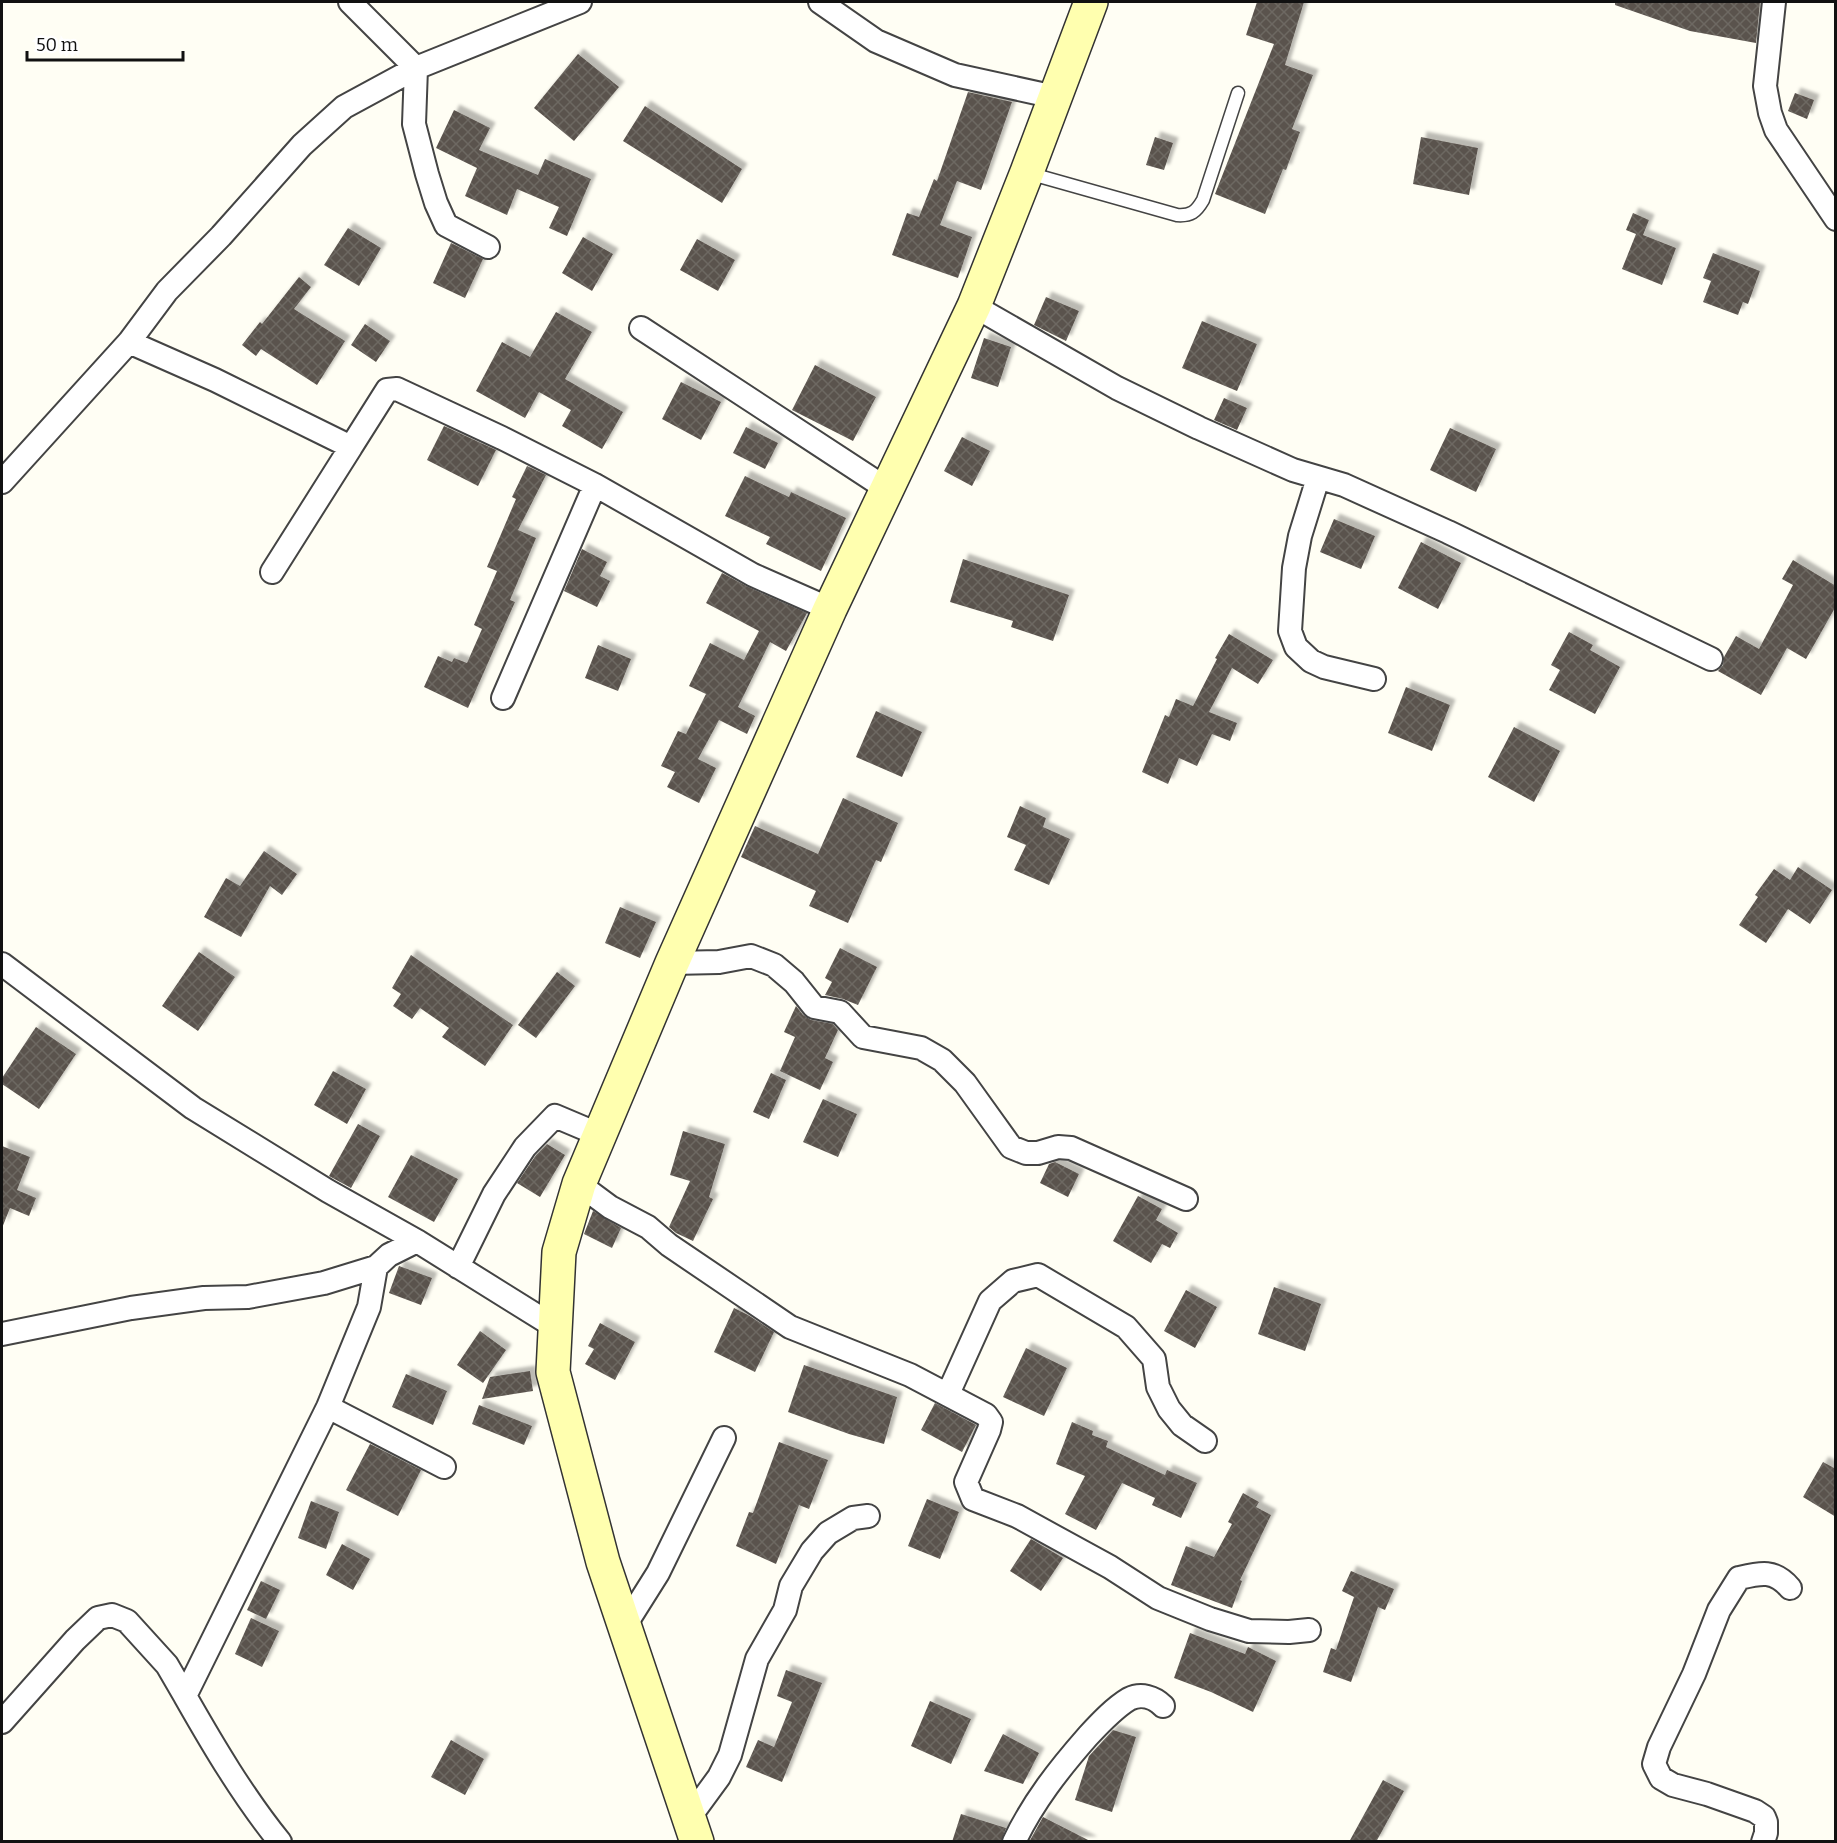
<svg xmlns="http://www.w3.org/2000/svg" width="1837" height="1843" viewBox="0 0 1837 1843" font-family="Bitter,serif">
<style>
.building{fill:url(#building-cross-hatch);filter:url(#shadow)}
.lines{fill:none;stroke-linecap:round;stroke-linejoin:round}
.lane-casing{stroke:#444;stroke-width:15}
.street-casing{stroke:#444;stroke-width:26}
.secondary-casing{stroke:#333;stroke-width:36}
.lane{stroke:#fff;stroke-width:12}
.street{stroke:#fff;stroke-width:22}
.secondary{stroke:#ffffaf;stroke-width:33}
</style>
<defs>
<pattern id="building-cross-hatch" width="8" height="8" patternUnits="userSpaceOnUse" patternTransform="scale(1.5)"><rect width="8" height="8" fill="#5a534d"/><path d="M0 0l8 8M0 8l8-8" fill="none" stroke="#6d6762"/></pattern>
<filter id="shadow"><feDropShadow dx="5.5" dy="-5.5" stdDeviation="1.5" flood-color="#0004"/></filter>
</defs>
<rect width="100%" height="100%" fill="#fffef4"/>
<!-- building -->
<path class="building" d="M1257 2H1304L1285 65 1313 75 1292 129 1300 132 1286 170 1283 169 1265 214 1215 194 1274 44 1246 35Z
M1615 2H1760L1756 43 1690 31 1615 5Z
M578 54 619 87 574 141 534 108Z
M968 92 1012 102 981 190 957 181 940 225 972 237 958 278 892 255 907 213 919 217 934 179 937 181Z
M1795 93 1814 100 1807 119 1788 111Z
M645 106 742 169 722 203 623 141Z
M454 110 490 128 479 150 538 175 545 159 591 179 567 236 549 228 559 207 517 189 507 215 465 196 477 168 436 148Z
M1155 137 1173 143 1164 170 1146 165Z
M1421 137 1478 148 1469 195 1413 184Z
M1633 213 1649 220 1643 235 1676 248 1662 285 1622 269 1636 234 1626 230Z
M348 228 381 248 359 286 324 265Z
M583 237 613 254 592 291 562 273Z
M697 239 735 260 718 291 680 270Z
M451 243 483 259 465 298 433 283Z
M1713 253 1760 271 1748 304 1743 302 1738 315 1703 302 1711 281 1703 278Z
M299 277 311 287 294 309 345 341 317 385 261 349 256 356 242 345 260 322 262 324Z
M1046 297 1079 311 1066 341 1034 325Z
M556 312 592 332 565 379 623 412 602 449 562 426 571 410 539 392 525 418 476 391 502 342 530 357Z
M1202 321 1257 344 1237 391 1182 368Z
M365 324 390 341 376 362 351 345Z
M984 338 1011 347 998 387 971 378Z
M815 365 876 397 853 441 792 410Z
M681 382 721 402 701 440 662 419Z
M1224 398 1247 408 1237 430 1214 420Z
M444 426 496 450 478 486 427 460Z
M746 427 778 443 765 469 733 453Z
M1450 428 1496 449 1476 492 1430 470Z
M962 437 990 451 972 486 944 471Z
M527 466 546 475 518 530 536 538 510 600 515 602 468 708 424 687 438 656 452 662 454 658 467 663 482 629 474 625 497 571 487 567 516 499 512 497Z
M745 476 789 497 791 492 846 518 821 571 766 544 770 537 725 516Z
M1334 519 1375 536 1361 569 1320 552Z
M1421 542 1461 563 1438 609 1398 588Z
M582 549 607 562 600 576 610 581 597 607 564 591Z
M963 559 1069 595 1053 641 1011 627 1013 621 950 602Z
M1793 560 1836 586V606L1806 659 1787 648 1761 695 1718 671 1723 665 1724 657 1736 636 1759 649 1793 585 1782 579Z
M722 573 748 587 807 613 786 651 770 642 738 707 755 716 747 734 719 720 698 759 716 768 699 803 667 787 675 772 661 766 678 731 686 734 706 694 689 686 710 643 744 660 759 631 706 603Z
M1569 632 1593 645 1590 650 1620 667 1595 714 1549 690 1560 670 1551 665Z
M1229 634 1273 660 1258 684 1232 668 1209 712 1237 723 1230 741 1212 734 1197 766 1179 758 1168 784 1142 772 1165 715 1169 717 1176 699 1193 706 1217 659 1215 658Z
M598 645 631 659 618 691 585 678Z
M1406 687 1450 705 1432 751 1388 733Z
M876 711 922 732 902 777 856 757Z
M1514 727 1560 751 1534 802 1488 777Z
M843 798 898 823 881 862 876 860 848 923 809 906 816 891 741 857 755 826 818 854Z
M1020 806 1046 818 1043 827 1070 839 1049 885 1014 870 1026 845 1007 837Z
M264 851 297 874 282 895 270 886 241 937 204 917 226 878 240 886Z
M1798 867 1832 890 1810 924 1788 909 1766 943 1739 925 1758 897 1755 895 1774 869 1790 880Z
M620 907 656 922 640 958 605 943Z
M840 948 877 967 858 1005 843 999 825 995 832 982 825 978Z
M199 952 235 977 198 1031 162 1006Z
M411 955 513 1025 485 1066 442 1037 449 1028 420 1008 412 1019 393 1006 401 994 392 988Z
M557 972 575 986 536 1038 518 1025Z
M796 1006 803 1015 811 1020 833 1024 838 1030 825 1058 833 1062 820 1090 780 1071 795 1037 784 1032Z
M36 1027 76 1054 39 1109 2 1084V1078Z
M333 1071 366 1089 347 1124 314 1105Z
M771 1073 786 1080 769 1119 753 1112Z
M823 1099 857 1114 838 1157 803 1142Z
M358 1124 380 1136 351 1188 329 1176Z
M683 1131 725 1144 709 1197 713 1199 693 1241 676 1233 669 1227 690 1181 670 1175Z
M547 1144 565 1155 540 1197 517 1183 536 1155Z
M2 1146 30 1157 17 1190 36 1198 29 1216 10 1208 2 1228Z
M411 1155 458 1179 434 1222 388 1197Z
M1055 1162 1079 1174 1068 1197 1040 1183 1049 1164Z
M1138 1196 1162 1209 1156 1220 1178 1233 1170 1248 1162 1244 1151 1263 1113 1241Z
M593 1211 621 1228 612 1248 584 1234Z
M399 1266 432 1278 421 1305 389 1293Z
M1274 1287 1321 1304 1305 1351 1258 1334Z
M1186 1290 1217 1307 1195 1348 1164 1331Z
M734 1308 748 1315 774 1332 755 1372 714 1352Z
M600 1323 635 1342 615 1380 585 1364 594 1349 588 1346Z
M480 1331 506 1350 483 1383 457 1365Z
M1026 1348 1067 1368 1044 1416 1003 1397Z
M804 1365 897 1397 884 1444 849 1434 788 1412Z
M530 1371 533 1391 482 1399 490 1377Z
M406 1374 447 1391 433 1425 392 1407Z
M935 1403 976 1425 962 1452 921 1430Z
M479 1405 532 1426 524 1445 472 1424Z
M1072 1422 1093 1431 1092 1435 1108 1441 1106 1447 1165 1475 1167 1470 1197 1483 1181 1518 1152 1505 1155 1498 1122 1483 1096 1530 1065 1514 1085 1476 1056 1464Z
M779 1442 828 1460 809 1509 799 1505 776 1564 736 1546 749 1512 753 1513Z
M370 1444 421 1470 398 1516 346 1490Z
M1823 1462 1836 1469V1517L1803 1497Z
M1243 1493 1259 1502 1256 1507 1271 1515 1240 1580 1242 1581 1232 1608 1171 1585 1186 1546 1214 1557 1232 1524 1228 1522Z
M927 1499 959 1512 940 1559 908 1546Z
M311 1501 339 1512 326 1549 298 1538Z
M1031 1539 1063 1558 1041 1591 1010 1571Z
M342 1544 370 1559 353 1590 326 1575Z
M1351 1571 1394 1589 1385 1610 1378 1607 1351 1682 1323 1672 1331 1648 1336 1650 1354 1597 1342 1591Z
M261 1581 280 1590 266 1619 247 1610Z
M251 1618 279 1631 262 1667 235 1654Z
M1190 1633 1245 1654 1248 1647 1276 1661 1253 1712 1211 1692 1174 1678Z
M786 1670 822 1683 782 1782 746 1767 758 1740 774 1747 792 1702 777 1696Z
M930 1701 971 1719 951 1764 911 1746Z
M1113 1730 1136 1737 1112 1812 1075 1800 1089 1756Z
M1003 1734 1039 1753 1023 1784 984 1771Z
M451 1740 484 1759 465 1795 431 1777Z
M1383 1780 1404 1791 1376 1842H1349Z
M961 1814 1006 1828 1001 1842H952Z
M1043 1817 1092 1842H1029Z"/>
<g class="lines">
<!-- lane casing -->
<g class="lane-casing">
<path id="lane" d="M1028 173 1177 215C1191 216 1196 212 1203 200L1238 93"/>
</g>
<!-- street casing -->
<g class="street-casing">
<path id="street" d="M350 2 416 68 580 2
M820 2 876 41 955 75 1055 97
M1774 2 1765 86 1770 113 1776 130 1836 219
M416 68 414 124 427 174 436 203 446 225 488 247
M974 306 1117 388 1199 428 1293 470 1344 485 1448 532 1711 659
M641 328 887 489
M129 342 215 380 351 447 387 390 397 389 502 438 595 485 753 575 830 609
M1318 478 1300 536 1294 568 1290 631 1296 647 1311 661 1324 667 1374 679
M2 482 129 342 167 291 221 236 302 145 344 107 416 68
M272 572 351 447
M503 698 595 485
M672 963 719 962 751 956 774 965 794 982 814 1007 840 1012 863 1037 921 1048 942 1060 965 1083 1011 1147 1026 1153H1038L1058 1147 1071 1148 1186 1199
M2 964 193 1108 328 1191 417 1241 555 1327
M579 1184 610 1207 648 1227 669 1245 790 1327 910 1375 986 1415 991 1422 989 1430 966 1482 973 1499 1017 1516 1110 1567 1158 1598 1210 1619 1249 1631 1289 1632 1309 1630
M458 1267 494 1194 525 1147 555 1116 600 1135
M2 1334 131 1308 204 1298 248 1297 324 1283 376 1267 389 1255 417 1241
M948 1394 990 1301 1013 1281 1038 1275 1126 1327 1154 1359 1158 1387 1169 1409 1182 1425 1205 1441
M328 1407 444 1467
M624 1627 658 1573 724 1438
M2 1722 75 1640 98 1618 112 1615 127 1621 167 1665 185 1696
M689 1818 719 1777 730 1755 757 1659 785 1610 791 1586 812 1551 828 1533 853 1518 868 1516
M280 1842C243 1796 214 1747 185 1696L328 1407 369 1307 376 1267
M1014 1842C1033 1802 1059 1769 1088 1736 1100 1723 1114 1708 1129 1699 1141 1693 1154 1697 1163 1706
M1763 1842 1766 1833V1822L1764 1817 1755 1811 1707 1794 1673 1785 1661 1778 1654 1764 1659 1747 1694 1674 1719 1610 1739 1578C1760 1573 1774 1569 1790 1588"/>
</g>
<!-- secondary casing -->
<g class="secondary-casing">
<path id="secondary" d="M697 1842 603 1562 553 1372 559 1252 579 1184 672 963 830 609 974 306 1027 172 1091 2"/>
</g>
<!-- lane -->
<use href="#lane" class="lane"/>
<!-- street -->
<use href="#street" class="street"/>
<!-- secondary -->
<use href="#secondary" class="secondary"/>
</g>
<!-- border -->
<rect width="1837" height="1843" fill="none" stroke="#111111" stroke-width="6"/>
<!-- scale -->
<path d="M27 51v9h156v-9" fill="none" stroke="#111111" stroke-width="3"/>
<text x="36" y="51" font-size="18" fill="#111111" stroke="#ffffff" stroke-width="4.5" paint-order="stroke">50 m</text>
</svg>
